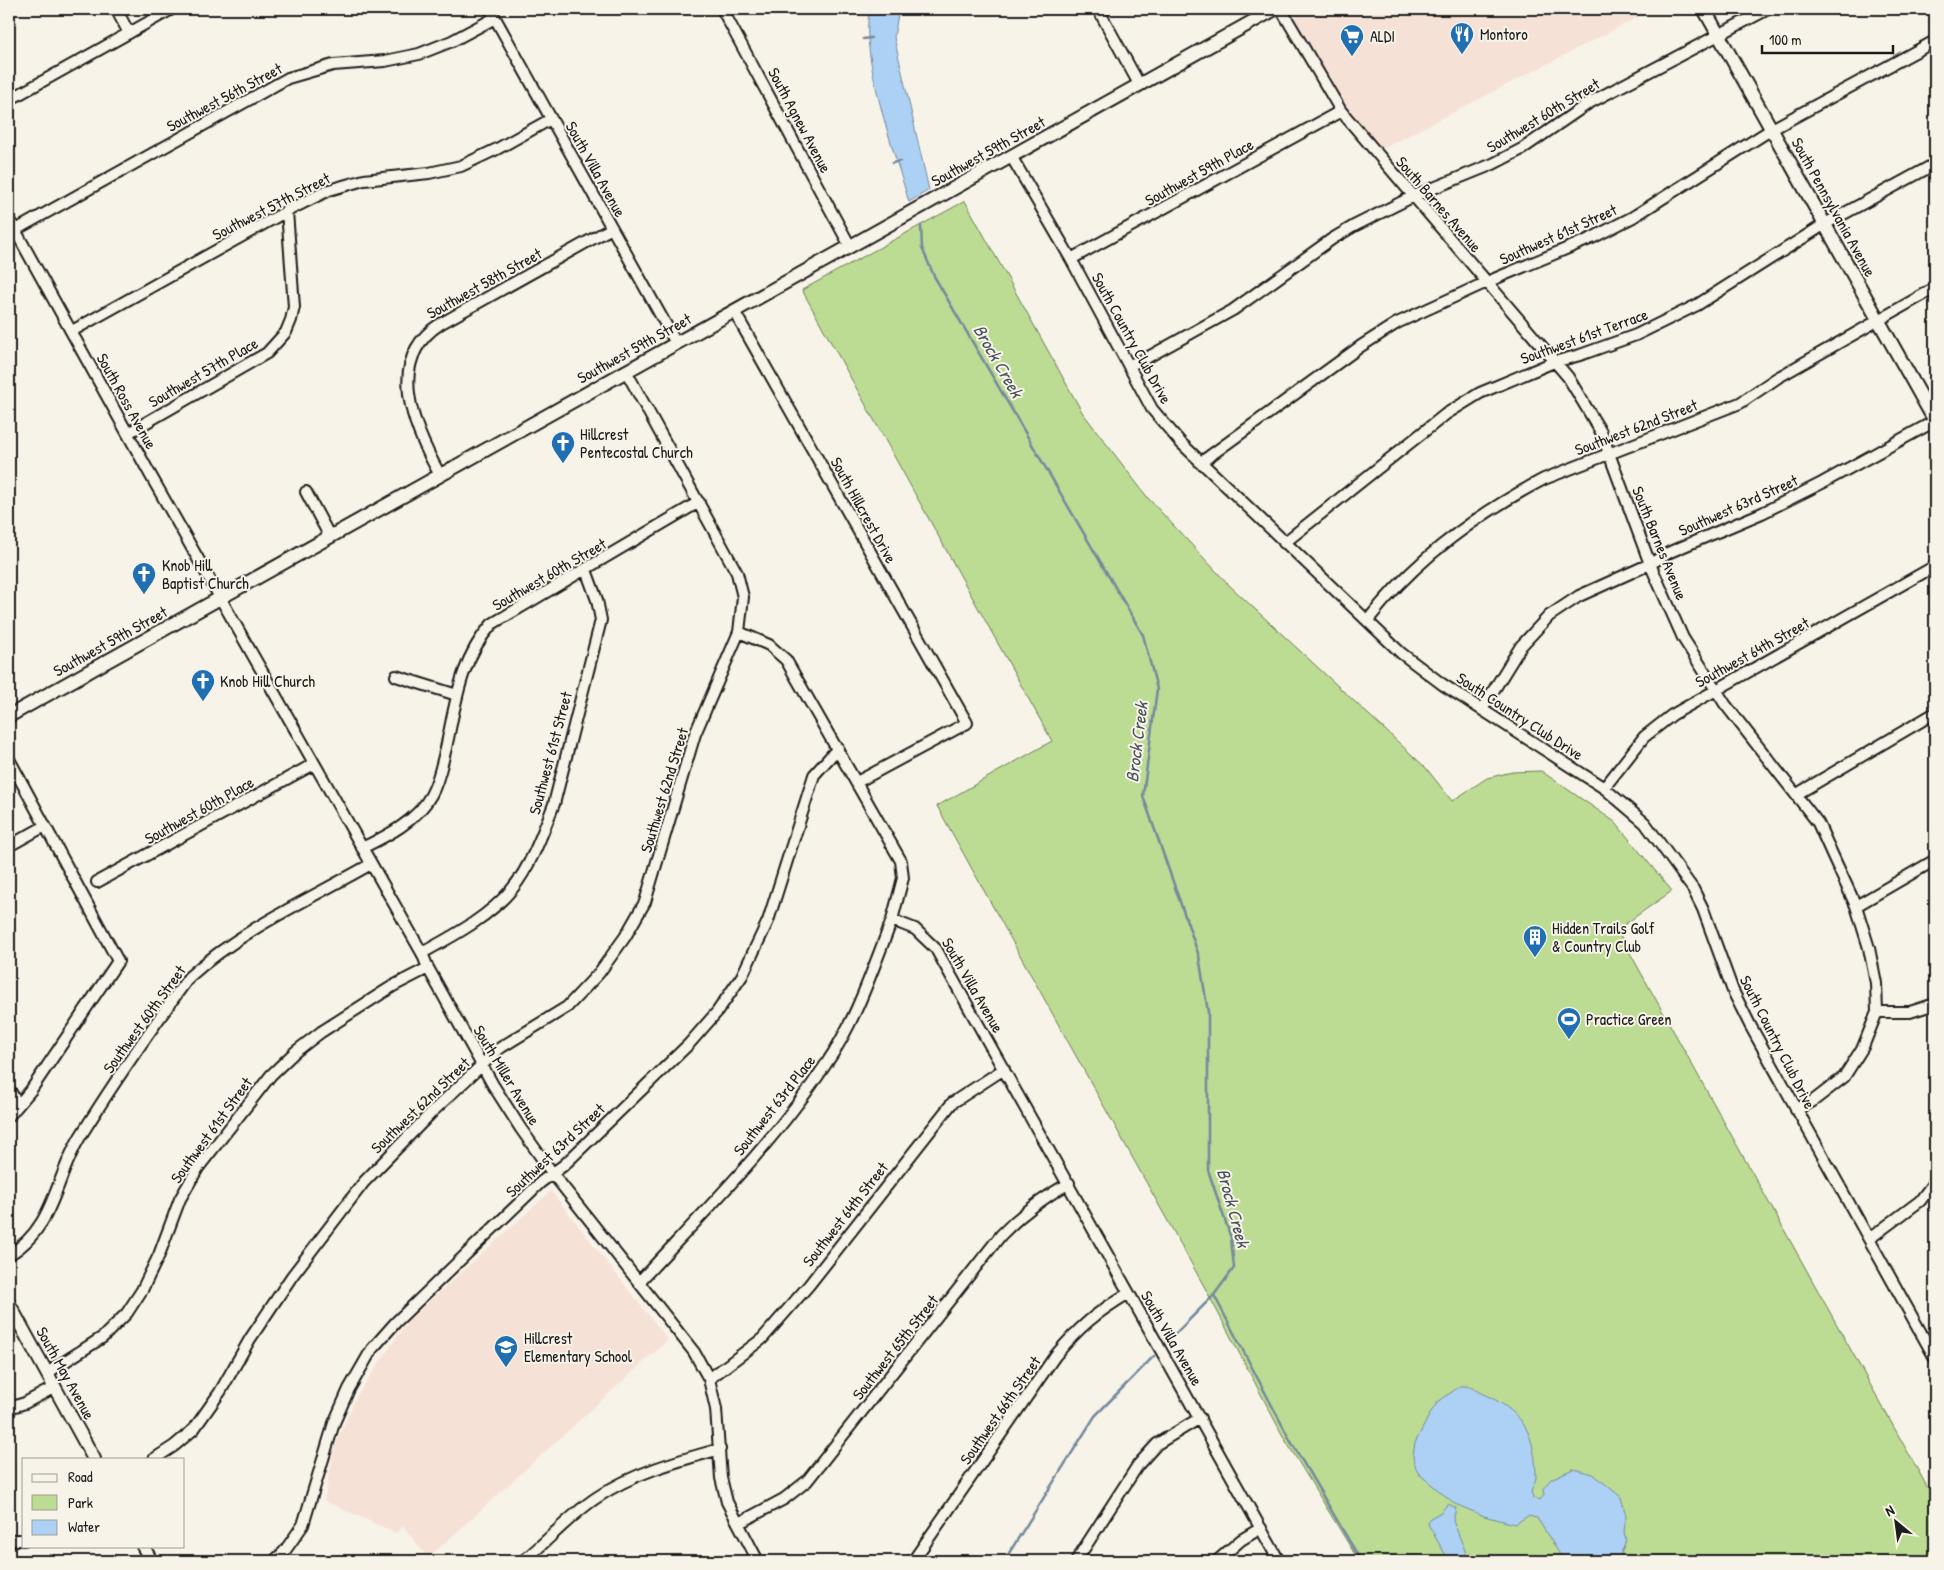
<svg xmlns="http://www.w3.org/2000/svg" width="1944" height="1570" viewBox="0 0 1944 1570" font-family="'Patrick Hand',sans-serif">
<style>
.built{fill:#f6e1d7}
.green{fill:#bcdb93;stroke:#6c7c58}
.water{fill:#add1f5;stroke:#73899e}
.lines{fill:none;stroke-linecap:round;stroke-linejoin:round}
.stream{stroke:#73899e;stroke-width:2.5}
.minor-casing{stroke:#1c1c1c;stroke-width:14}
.major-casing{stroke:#1c1c1c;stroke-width:16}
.minor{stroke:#f7f3e8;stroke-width:10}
.major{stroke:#f7f3e8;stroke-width:12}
.labels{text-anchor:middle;stroke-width:4;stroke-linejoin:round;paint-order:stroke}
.poi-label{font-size:16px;fill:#1c1c1c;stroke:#f7f3e8;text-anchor:start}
.street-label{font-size:16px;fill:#1c1c1c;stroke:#f7f3e8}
.water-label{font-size:18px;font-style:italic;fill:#48525d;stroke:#f7f3e8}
</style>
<rect width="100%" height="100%" fill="#f7f3e8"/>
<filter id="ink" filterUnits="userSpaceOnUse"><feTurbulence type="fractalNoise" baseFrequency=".02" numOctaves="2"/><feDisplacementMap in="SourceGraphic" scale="10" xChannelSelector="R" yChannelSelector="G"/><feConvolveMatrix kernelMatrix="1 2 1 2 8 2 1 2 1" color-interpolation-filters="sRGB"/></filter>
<g filter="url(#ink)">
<!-- built -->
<path class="built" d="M1299 9H1654L1380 150 1349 111 1295 20 1294 11Z
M551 1191 668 1340 428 1558 403 1526 396 1533 324 1501 335 1446 356 1397 408 1321Z"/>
<!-- green -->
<path class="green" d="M965 201 1082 412 1148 498 1229 585 1426 768 1452 801 1487 778 1512 772 1541 771 1615 822 1672 891 1625 924 1620 935 1935 1501V1561H1359L1284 1438 1205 1288 937 806 1052 741 802 290Z"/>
<!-- water -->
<path class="water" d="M870 9H899L894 37 929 190 909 202C896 157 858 51 870 9Z
M1460 1386C1472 1385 1475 1391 1485 1395 1498 1400 1516 1412 1524 1425 1533 1438 1536 1462 1536 1477 1536 1482 1532 1487 1531 1492L1533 1498 1540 1500 1544 1495 1543 1489 1551 1479 1573 1469 1593 1474 1621 1497 1626 1516 1624 1532 1626 1540 1621 1553 1622 1561H1564L1537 1518 1528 1516 1515 1524 1484 1516 1455 1504 1419 1474 1416 1469 1413 1456 1415 1443 1431 1412 1438 1402Z
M1448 1504 1456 1508 1453 1521 1466 1553 1463 1561H1449L1428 1524 1429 1519 1441 1512Z"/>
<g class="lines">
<!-- stream -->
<path class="stream" d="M863 39 871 38
M892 163 900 161
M921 226 922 248 934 276 1143 635 1157 689 1143 796 1199 956 1208 1012V1170L1231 1238 1234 1268 1214 1295 1167 1342
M1214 1295 1290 1440 1361 1561
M1004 1561 1095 1416 1154 1356"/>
<!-- minor casing -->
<g class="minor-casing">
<path id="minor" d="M116 9 129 33
M490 9 676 343
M722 9 850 246
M1098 9 1139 84
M1281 9 1341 111 1568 377 1601 432 1650 564 1683 638 1725 704 1818 823 1832 854 1856 906 1869 948 1876 983 1877 1012 1863 1047 1844 1077 1813 1101 1796 1110
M9 100 172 9
M1011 156 1071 259 1152 409 1181 443 1401 653 1442 684 1604 788 1645 823 1693 889 1703 909 1733 991 1750 1025 1935 1358
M9 219 151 476 422 953 428 968 493 1085 521 1129 553 1174 694 1352 709 1379 716 1409 721 1478 727 1502 758 1561
M10 233 288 78 333 65 385 61 419 54 452 41 495 18
M1071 259 1341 111
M734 311 967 723 857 782
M72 331 287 211 329 190 364 180 429 173 461 166 497 149 551 119
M1128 365 1141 361 1233 310 1332 239 1354 226 1414 196 1493 164 1522 149 1589 103 1768 9
M626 371 737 573 743 597 739 632 769 645 786 660 901 861 903 878 892 920 915 929 936 949 1279 1561
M128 433 267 353 286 332 291 320 294 307 287 211
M1200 463 1361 346 1397 323 1487 282 1592 238 1633 217 1772 129 1935 41
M440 475C414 429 384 360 440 324L612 228
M306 492 330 537
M1284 543 1446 414 1480 393 1554 362 1580 355 1636 335 1697 305 1825 224 1935 164
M1368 620C1414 561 1477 514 1544 479L1740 403 1777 378 1935 288
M396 676 457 695
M1482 709 1521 646 1549 616 1579 596 1650 564 1670 552 1762 513 1822 483 1935 421
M9 759 118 961 31 1090 9 1116
M1604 788 1644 737 1672 715 1935 566
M1797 794 1935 713
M9 846 45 826
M362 848C387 836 417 821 431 795 439 781 442 763 446 748 456 702 460 660 492 624L699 502
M97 882 314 764
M1856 906 1935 860
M422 953C453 936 489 917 512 889 531 866 543 832 554 804L601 620 597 600 586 570
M1877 1012H1910L1935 1004
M9 1089 18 1105
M1869 1239 1920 1201 1935 1181
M9 1255C55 1227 54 1180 80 1137 114 1082 151 1029 189 977 242 929 310 899 371 864
M639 1282C704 1212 773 1144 826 1064 856 1021 873 968 892 920
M47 1373 103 1337 127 1313 142 1290 159 1255 180 1199 198 1168 271 1075 295 1052 321 1032 393 986 428 968
M709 1379 762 1339 809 1285 952 1103 1004 1069
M9 1408 25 1403 55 1387
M154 1459 174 1446 194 1429 220 1392 250 1339 292 1276 364 1182 433 1111 500 1048 567 1007 599 973 625 937 645 902 695 734 739 632
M739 1523 784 1499 807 1481 1001 1235C1022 1213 1043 1198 1069 1183
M9 1540H24
M274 1561 284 1552 303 1525 334 1423 349 1389 372 1349 396 1322 486 1235 541 1182 564 1165 689 1044 717 1012 742 976 768 921 814 775 838 748
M523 1561C548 1541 569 1516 596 1498 633 1473 677 1461 720 1449
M913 1561 1055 1356C1079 1327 1097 1312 1129 1293
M1076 1561 1138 1465 1157 1444 1200 1418
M1217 1561 1241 1540 1261 1528"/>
</g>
<!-- major casing -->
<g class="major-casing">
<path id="major" d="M1704 9 1935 421
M9 716 1275 9
M9 1304 94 1459
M143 1546 151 1561"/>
</g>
<!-- minor -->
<use href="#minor" class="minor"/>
<!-- major -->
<use href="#major" class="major"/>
</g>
</g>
<!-- icons -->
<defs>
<g id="restaurant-pin" transform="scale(1.25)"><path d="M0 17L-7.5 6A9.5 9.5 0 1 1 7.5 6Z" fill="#1f6fb2" stroke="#f7f3e8"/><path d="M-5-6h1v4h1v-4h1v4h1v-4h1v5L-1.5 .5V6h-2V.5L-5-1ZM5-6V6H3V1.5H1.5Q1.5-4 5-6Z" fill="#fff"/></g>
<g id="supermarket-pin" transform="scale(1.25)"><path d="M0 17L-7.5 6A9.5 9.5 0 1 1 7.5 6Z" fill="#1f6fb2" stroke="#f7f3e8"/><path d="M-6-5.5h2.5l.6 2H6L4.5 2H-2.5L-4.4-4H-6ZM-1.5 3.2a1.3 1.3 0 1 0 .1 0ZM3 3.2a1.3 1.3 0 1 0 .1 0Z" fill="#fff"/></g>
<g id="church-pin" transform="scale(1.25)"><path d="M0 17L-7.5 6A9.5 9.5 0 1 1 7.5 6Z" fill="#1f6fb2" stroke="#f7f3e8"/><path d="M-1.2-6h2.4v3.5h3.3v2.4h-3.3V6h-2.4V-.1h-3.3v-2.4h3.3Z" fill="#fff"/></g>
<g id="building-pin" transform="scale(1.25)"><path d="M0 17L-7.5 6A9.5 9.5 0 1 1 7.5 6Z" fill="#1f6fb2" stroke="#f7f3e8"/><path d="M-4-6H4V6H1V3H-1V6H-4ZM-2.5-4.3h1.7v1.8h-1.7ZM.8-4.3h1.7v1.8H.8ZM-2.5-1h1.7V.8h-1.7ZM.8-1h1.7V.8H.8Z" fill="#fff"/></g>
<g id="stadium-pin" transform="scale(1.25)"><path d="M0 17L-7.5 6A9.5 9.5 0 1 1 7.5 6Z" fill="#1f6fb2" stroke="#f7f3e8"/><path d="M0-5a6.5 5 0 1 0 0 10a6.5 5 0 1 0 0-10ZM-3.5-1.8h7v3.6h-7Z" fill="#fff"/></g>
<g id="school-pin" transform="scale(1.25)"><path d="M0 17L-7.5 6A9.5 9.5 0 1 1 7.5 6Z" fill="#1f6fb2" stroke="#f7f3e8"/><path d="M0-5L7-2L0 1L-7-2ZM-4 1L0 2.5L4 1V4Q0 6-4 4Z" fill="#fff"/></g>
</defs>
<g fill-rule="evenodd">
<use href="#restaurant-pin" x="1462" y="34"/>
<use href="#supermarket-pin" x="1352" y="36"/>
<use href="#church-pin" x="563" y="443"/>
<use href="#church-pin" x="144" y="574"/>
<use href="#church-pin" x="203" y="681"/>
<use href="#building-pin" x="1535" y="937"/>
<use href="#stadium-pin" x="1569" y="1019"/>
<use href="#school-pin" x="506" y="1347"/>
</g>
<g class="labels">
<!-- poi labels -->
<g class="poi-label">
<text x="1480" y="40">Montoro</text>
<text x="1370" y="42">ALDI</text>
<text x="580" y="440">Hillcrest<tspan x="580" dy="18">Pentecostal Church</tspan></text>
<text x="162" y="571">Knob Hill<tspan x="162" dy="18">Baptist Church</tspan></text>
<text x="220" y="687">Knob Hill Church</text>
<text x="1552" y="934">Hidden Trails Golf<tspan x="1552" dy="18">&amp; Country Club</tspan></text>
<text x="1586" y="1025">Practice Green</text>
<text x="524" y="1344">Hillcrest<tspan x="524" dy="18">Elementary School</tspan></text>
</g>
<!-- street labels -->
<g class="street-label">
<text transform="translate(224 97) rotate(-28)" y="6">Southwest 56th Street</text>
<text transform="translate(1543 115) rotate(-31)" y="6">Southwest 60th Street</text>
<text transform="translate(800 120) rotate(62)" y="6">South Agnew Avenue</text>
<text transform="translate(988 151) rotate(-29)" y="6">Southwest 59th Street</text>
<text transform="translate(596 169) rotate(61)" y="6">South Villa Avenue</text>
<text transform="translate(1199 172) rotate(-29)" y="6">Southwest 59th Place</text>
<text transform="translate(1439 204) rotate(49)" y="6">South Barnes Avenue</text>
<text transform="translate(271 206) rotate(-27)" y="6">Southwest 57th Street</text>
<text transform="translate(1834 207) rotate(61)" y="6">South Pennsylvania Avenue</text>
<text transform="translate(1558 234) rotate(-24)" y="6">Southwest 61st Street</text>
<text transform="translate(484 283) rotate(-29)" y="6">Southwest 58th Street</text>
<text transform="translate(1584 336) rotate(-20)" y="6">Southwest 61st Terrace</text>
<text transform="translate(1132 338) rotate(61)" y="6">South Country Club Drive</text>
<text transform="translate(634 348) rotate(-29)" y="6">Southwest 59th Street</text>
<text transform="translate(203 372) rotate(-30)" y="6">Southwest 57th Place</text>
<text transform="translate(127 401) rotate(61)" y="6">South Ross Avenue</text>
<text transform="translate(1636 427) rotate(-21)" y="6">Southwest 62nd Street</text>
<text transform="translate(1738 505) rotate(-24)" y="6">Southwest 63rd Street</text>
<text transform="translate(864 510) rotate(61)" y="6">South Hillcrest Drive</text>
<text transform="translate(1660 543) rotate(68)" y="6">South Barnes Avenue</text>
<text transform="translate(549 574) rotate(-30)" y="6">Southwest 60th Street</text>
<text transform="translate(110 641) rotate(-29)" y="6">Southwest 59th Street</text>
<text transform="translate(1752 652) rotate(-29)" y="6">Southwest 64th Street</text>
<text transform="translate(1520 716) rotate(33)" y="6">South Country Club Drive</text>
<text transform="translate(550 753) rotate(-75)" y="6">Southwest 61st Street</text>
<text transform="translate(664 790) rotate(-73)" y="6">Southwest 62nd Street</text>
<text transform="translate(199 810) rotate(-29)" y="6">Southwest 60th Place</text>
<text transform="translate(973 985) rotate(60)" y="6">South Villa Avenue</text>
<text transform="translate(144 1019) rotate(-54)" y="6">Southwest 60th Street</text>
<text transform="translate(1778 1042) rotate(63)" y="6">South Country Club Drive</text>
<text transform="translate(507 1075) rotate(59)" y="6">South Miller Avenue</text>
<text transform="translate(420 1105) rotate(-44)" y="6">Southwest 62nd Street</text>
<text transform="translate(774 1105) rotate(-52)" y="6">Southwest 63rd Place</text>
<text transform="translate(211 1130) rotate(-54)" y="6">Southwest 61st Street</text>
<text transform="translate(555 1150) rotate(-43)" y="6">Southwest 63rd Street</text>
<text transform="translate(845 1214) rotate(-52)" y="6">Southwest 64th Street</text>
<text transform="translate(1172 1338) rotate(60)" y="6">South Villa Avenue</text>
<text transform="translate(895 1347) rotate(-52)" y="6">Southwest 65th Street</text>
<text transform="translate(66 1373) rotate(61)" y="6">South May Avenue</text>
<text transform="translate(1000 1410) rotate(-55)" y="6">Southwest 66th Street</text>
</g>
<!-- water labels -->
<g class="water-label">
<text transform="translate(998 361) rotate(60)" y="6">Brock Creek</text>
<text transform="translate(1137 742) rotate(-83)" y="6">Brock Creek</text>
<text transform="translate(1233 1208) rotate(75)" y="6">Brock Creek</text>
</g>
</g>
<!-- margin -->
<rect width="1944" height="1570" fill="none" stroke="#f7f3e8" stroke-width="30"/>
<rect x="15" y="15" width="1914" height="1540" fill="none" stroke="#1c1c1c" stroke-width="2" filter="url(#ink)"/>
<!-- legend -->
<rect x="22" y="1458" width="162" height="90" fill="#f7f3e8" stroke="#9f9d96"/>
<rect x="32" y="1474" width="25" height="8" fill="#f7f3e8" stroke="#9f9d96"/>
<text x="68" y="1482" font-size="15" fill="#1c1c1c">Road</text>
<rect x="32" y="1495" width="25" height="15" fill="#bcdb93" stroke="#9f9d96"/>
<text x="68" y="1508" font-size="15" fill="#1c1c1c">Park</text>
<rect x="32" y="1520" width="25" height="15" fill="#add1f5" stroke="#9f9d96"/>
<text x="68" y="1532" font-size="15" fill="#1c1c1c">Water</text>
<!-- north arrow -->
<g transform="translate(1896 1522) rotate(331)" stroke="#f7f3e8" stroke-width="4" paint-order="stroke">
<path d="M0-4L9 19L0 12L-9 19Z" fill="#1c1c1c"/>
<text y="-8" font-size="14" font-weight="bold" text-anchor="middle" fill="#1c1c1c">N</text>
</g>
<!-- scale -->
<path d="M1762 45v8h131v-8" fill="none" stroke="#1c1c1c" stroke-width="2.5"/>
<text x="1769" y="45" font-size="15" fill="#1c1c1c" stroke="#f7f3e8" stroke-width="4" paint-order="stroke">100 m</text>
</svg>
